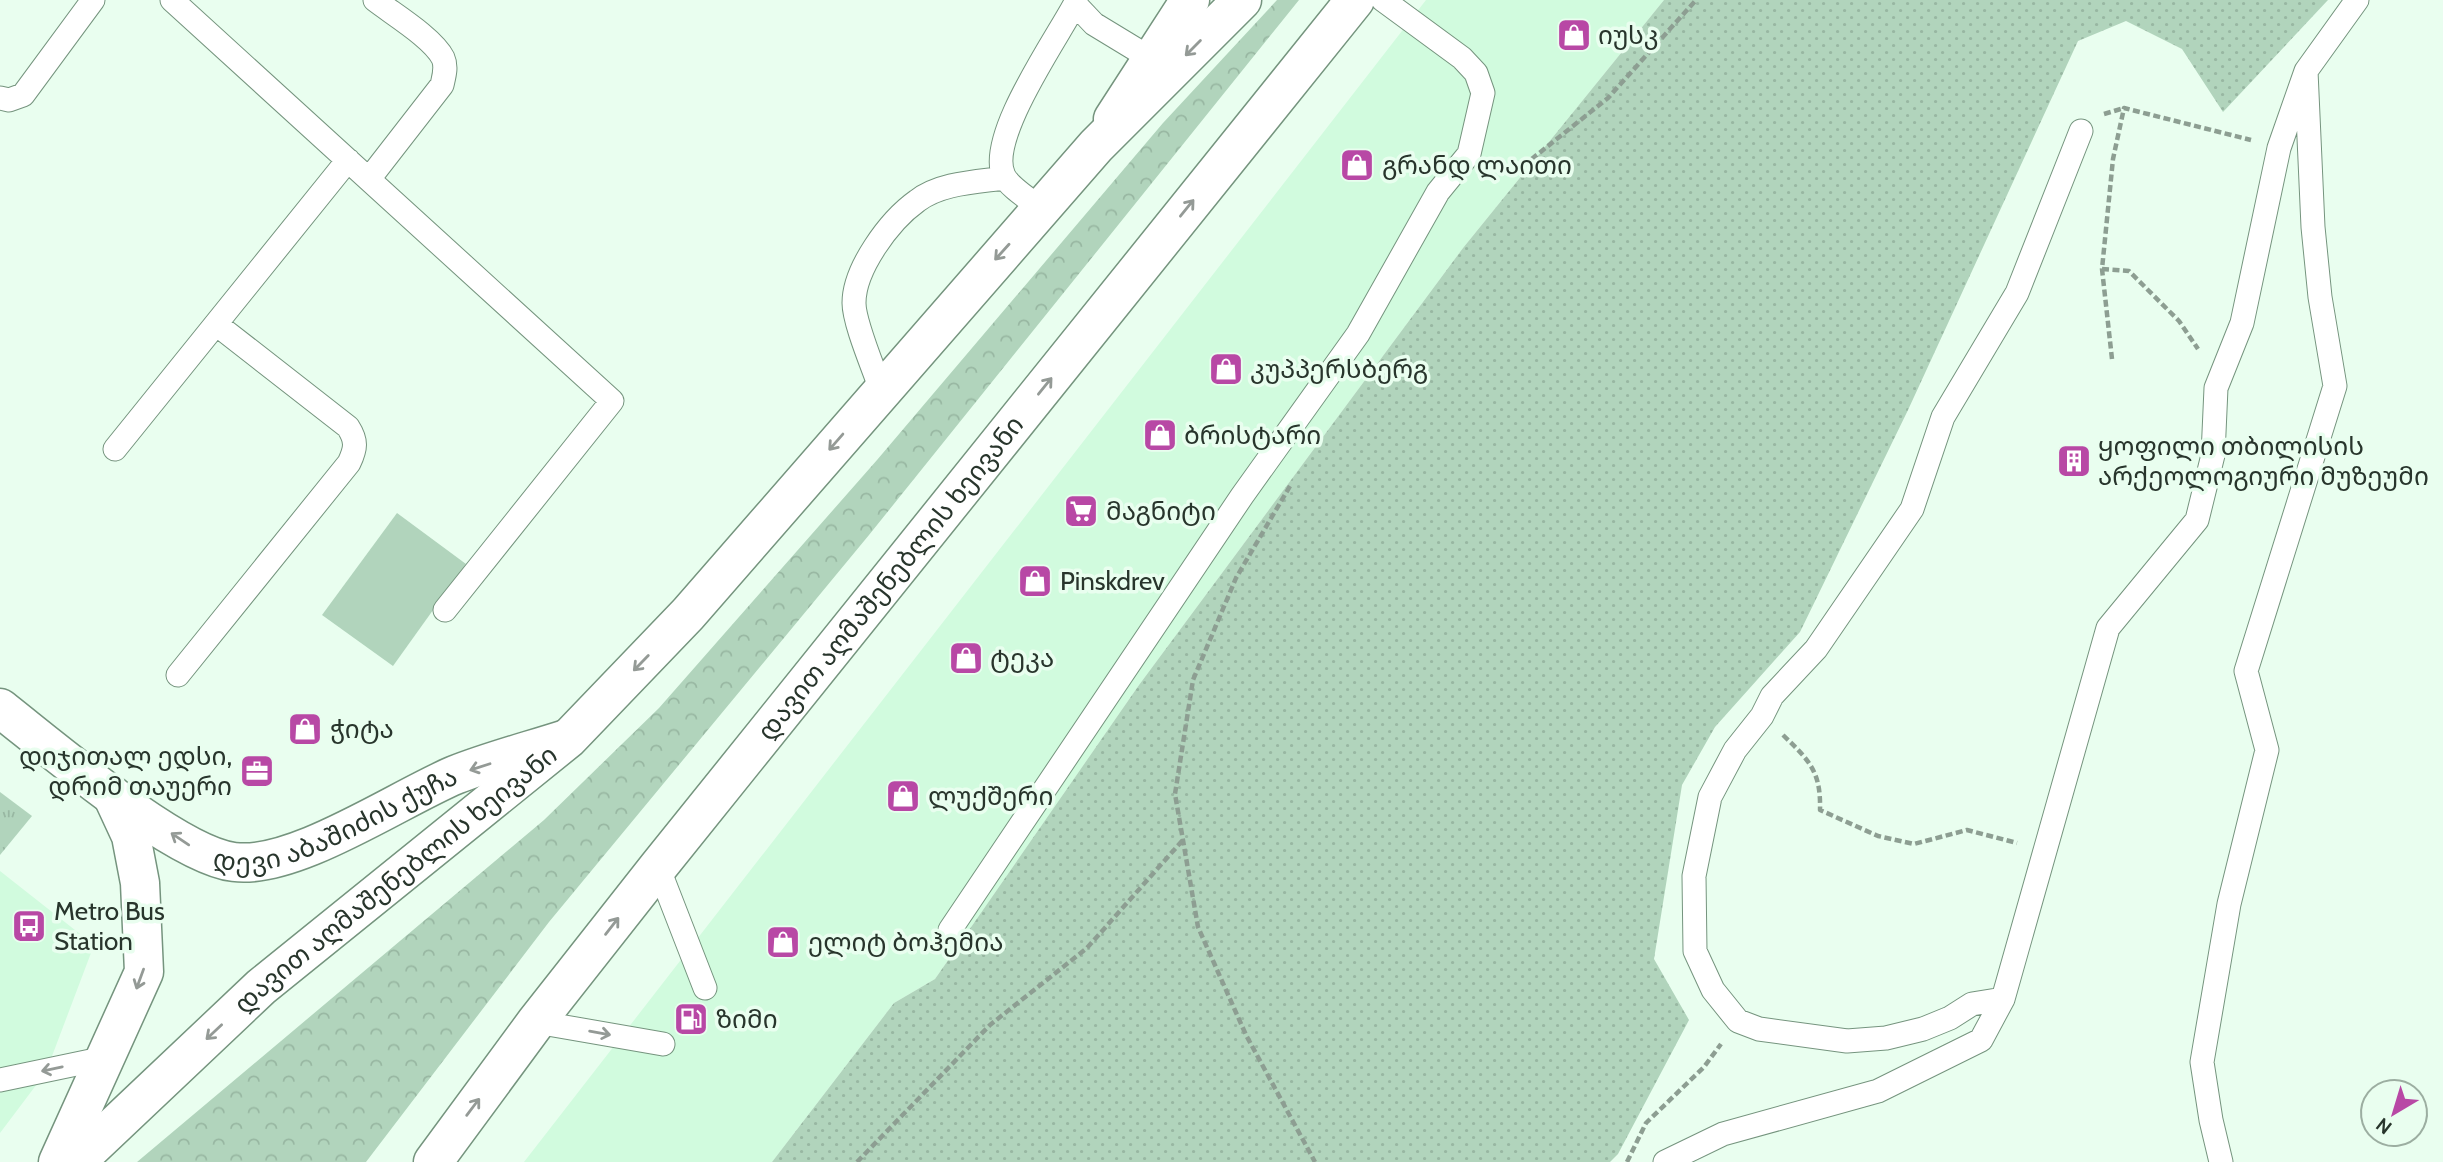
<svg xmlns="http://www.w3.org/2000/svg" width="2443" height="1162" viewBox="0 0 2443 1162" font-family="Cabin,'Noto Sans Georgian',sans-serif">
<defs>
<pattern id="grass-dots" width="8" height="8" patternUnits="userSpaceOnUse" patternTransform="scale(1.75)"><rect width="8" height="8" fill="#b1d4bc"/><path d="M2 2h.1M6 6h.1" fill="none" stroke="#98b7a2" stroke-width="1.8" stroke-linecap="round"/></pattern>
<pattern id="forest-crowns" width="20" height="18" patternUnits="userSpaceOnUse" patternTransform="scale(1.75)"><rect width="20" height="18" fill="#b1d4bc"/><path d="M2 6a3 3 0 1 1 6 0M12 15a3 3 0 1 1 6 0" fill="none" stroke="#98b7a2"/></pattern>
<pattern id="park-tufts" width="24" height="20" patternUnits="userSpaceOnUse" patternTransform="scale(1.75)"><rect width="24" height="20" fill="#b1d4bc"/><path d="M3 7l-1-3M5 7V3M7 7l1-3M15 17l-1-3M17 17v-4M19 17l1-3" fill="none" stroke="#98b7a2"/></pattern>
</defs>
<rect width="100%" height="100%" fill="#e9feef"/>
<path fill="#d1fbde" d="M 1426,0 L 1664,0 L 1463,248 L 1139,685 L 935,979 L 894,1003 L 772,1162 L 524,1162 Z
M 0,871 L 94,945 L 46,1072 L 0,1133 Z"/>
<path fill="url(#grass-dots)" d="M 1664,0 L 2328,0 L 2223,112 L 2182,49 L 2126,21 L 2078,41 L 1908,410 L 1800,632 L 1715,727 L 1682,785 L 1654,959 L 1689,1020 L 1618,1154 L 1610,1162 L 772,1162 L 894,1003 L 935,979 L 1139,685 L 1463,248 Z"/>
<path fill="url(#forest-crowns)" d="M 1277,0 L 1299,0 L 869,535 L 549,922 L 366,1162 L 137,1162 L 544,820 L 659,708 L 877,460 L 1163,123 Z"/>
<path fill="url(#park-tufts)" d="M 0,792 L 32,816 L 0,855 Z"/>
<path fill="#b1d4bc" d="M 397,513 L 466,564 L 393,666 L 322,615 Z"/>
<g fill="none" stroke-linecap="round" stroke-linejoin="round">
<g stroke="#75947e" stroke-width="25">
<path id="lane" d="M 172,0 L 612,401 L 445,610
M 1076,0 L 1075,4 L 1094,24 L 1150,58
M 0,98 L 9,100 L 23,95 L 93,0
M 369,179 L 442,85 C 444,76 447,67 443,58 C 433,38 393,14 375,0
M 1041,209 C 1031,200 1010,188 1004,176 C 986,139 1056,40 1075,4
M 881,390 C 874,369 854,323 854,303 C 854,269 889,221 917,201 C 940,183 976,182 1005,178
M 115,449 L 348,160
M 178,675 L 349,463 C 356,448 357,441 348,427 L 216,324
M 658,867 L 705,988
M 950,930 L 1242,496 L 1358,334 L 1438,192 L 1469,154 L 1483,93 L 1476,73 L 1462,58 L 1383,0
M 2003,999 L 1972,1004 L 1950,1018 L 1923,1029 L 1886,1038 L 1847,1041 L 1759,1029 L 1738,1021 L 1713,990 L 1695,951 L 1694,876 L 1710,797 L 1735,750 L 1762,716 L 1772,696 L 1816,649 L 1912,509 L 1943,417 L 2017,293 L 2081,131
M 536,1022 L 663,1044
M 0,1080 L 105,1058
M 1665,1162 L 1723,1134 L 1878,1091 L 1981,1040 L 2003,999 L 2108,628 L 2197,520 L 2213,455 L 2216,388 L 2242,323 L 2279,148 L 2306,71
M 2221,1162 L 2211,1120 L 2202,1062 L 2229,904 L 2267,750 L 2246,671 L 2335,386 L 2320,297 L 2313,227 L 2306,71 L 2357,0"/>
</g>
<g stroke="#75947e" stroke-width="41">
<g id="secondary">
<path id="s1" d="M 0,708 C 50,747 176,855 234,862 C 294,870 398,799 455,775 C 490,761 529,751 566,739"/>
<path d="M 58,1162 L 144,972 L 140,883 L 131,836 L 112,795"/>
</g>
</g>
<g stroke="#75947e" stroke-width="41">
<path id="primary" d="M 1113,119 L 1190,0"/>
</g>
<g stroke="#75947e" stroke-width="41">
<g id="highway">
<path id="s2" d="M 76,1162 L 261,987 L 568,739 L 688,614 L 1096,146 L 1242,0"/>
<path id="s3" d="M 433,1162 L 536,1022 L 658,867 L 1355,0"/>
</g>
</g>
<path stroke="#8d9e92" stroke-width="4.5" stroke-dasharray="7 3.5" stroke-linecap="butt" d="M 2104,114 L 2124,108
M 1496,167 L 1513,174 L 1608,98 L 1696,0
M 2102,269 L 2129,271 L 2179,321 L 2198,349
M 2112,359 L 2102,269 L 2113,159 L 2124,108 L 2251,140
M 1290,486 L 1236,578 L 1193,680 L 1175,794 L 1198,927 L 1246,1035 L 1315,1162
M 1783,735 C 1810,761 1821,772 1820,810 L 1878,836 L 1914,844 L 1967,830 L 2017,843
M 857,1162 L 990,1025 L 1087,948 L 1182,841
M 1627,1162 L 1646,1123 L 1704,1067 L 1721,1044"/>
<use href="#lane" stroke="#fff" stroke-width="23"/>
<use href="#secondary" stroke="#fff" stroke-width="38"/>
<use href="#primary" stroke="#fff" stroke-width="38"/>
<use href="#highway" stroke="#fff" stroke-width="38"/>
</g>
<defs><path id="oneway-shaft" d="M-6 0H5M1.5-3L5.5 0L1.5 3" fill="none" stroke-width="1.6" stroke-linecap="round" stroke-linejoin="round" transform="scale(1.75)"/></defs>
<g stroke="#949a96">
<use href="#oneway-shaft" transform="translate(1193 48) rotate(135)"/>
<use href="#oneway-shaft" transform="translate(1187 208) rotate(-51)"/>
<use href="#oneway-shaft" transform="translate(1002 252) rotate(132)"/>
<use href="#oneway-shaft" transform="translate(1045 386) rotate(-51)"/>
<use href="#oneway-shaft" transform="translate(836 442) rotate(131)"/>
<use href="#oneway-shaft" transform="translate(641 663) rotate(134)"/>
<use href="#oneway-shaft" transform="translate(480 767) rotate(162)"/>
<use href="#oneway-shaft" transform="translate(180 839) rotate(-146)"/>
<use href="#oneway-shaft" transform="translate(612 926) rotate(-52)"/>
<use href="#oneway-shaft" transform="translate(140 979) rotate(110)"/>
<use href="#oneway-shaft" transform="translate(214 1032) rotate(137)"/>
<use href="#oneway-shaft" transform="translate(600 1033) rotate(10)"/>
<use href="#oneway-shaft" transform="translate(52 1069) rotate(168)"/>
<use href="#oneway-shaft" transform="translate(473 1107) rotate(-53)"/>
</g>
<defs>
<g id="shop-square" transform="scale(1.75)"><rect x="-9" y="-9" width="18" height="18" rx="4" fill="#b848a5" stroke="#e9feef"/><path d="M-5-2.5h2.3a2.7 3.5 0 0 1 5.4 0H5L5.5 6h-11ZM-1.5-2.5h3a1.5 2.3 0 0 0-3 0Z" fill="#fff"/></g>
<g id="building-square" transform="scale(1.75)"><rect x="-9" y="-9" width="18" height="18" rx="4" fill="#b848a5" stroke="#e9feef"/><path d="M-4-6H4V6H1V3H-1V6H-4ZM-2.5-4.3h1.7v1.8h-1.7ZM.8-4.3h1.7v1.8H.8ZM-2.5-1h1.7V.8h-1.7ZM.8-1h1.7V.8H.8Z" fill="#fff"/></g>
<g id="supermarket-square" transform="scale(1.75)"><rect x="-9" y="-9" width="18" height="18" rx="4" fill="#b848a5" stroke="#e9feef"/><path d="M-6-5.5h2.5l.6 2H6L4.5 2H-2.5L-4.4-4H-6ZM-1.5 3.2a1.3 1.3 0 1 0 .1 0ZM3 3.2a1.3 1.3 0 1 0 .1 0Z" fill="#fff"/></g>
<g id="office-square" transform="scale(1.75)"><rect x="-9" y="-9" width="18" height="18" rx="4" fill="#b848a5" stroke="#e9feef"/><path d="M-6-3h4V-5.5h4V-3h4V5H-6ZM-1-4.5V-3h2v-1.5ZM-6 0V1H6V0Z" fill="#fff"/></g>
<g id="bus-square" transform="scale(1.75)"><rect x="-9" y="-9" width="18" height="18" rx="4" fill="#b848a5" stroke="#e9feef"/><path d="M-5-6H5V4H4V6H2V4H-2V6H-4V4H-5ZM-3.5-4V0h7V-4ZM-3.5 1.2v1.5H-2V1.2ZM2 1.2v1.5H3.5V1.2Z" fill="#fff"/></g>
<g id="fuel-square" transform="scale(1.75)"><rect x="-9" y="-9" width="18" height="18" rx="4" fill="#b848a5" stroke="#e9feef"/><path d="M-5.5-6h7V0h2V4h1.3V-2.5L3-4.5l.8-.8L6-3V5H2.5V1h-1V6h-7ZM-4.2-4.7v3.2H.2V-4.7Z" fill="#fff"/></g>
</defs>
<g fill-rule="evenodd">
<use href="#shop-square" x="1574" y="35"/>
<use href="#shop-square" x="1357" y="165"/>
<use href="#shop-square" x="1226" y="369"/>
<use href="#shop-square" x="1160" y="435"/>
<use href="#building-square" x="2074" y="461"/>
<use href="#supermarket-square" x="1081" y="511"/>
<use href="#shop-square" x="1035" y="581"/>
<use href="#shop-square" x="966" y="658"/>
<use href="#shop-square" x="305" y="729"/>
<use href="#office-square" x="257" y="771"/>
<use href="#shop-square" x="903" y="796"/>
<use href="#bus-square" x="29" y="926"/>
<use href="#shop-square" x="783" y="942"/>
<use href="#fuel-square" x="691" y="1019"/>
</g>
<g text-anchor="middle" stroke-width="7" stroke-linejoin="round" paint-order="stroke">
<g font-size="26" fill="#28352c" stroke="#e9feef" text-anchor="start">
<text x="1598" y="44">იუსკ</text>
<text x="1382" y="174">გრანდ ლაითი</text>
<text x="1250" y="378">კუპპერსბერგ</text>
<text x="1184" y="444">ბრისტარი</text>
<text x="2098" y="455">ყოფილი თბილისის<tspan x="2098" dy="30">არქეოლოგიური მუზეუმი</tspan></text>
<text x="1106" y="520">მაგნიტი</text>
<text x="1060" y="590">Pinskdrev</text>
<text x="990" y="667">ტეკა</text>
<text x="330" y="738">ჭიტა</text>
<text x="232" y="765" text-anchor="end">დიჯითალ ედსი,<tspan x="232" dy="30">დრიმ თაუერი</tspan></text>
<text x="928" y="805">ლუქშერი</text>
<text x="54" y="920">Metro Bus<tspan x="54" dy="30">Station</tspan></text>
<text x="808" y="951">ელიტ ბოჰემია</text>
<text x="716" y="1028">ზიმი</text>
</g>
<g font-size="26" fill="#28352c" stroke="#e9feef">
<text dy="9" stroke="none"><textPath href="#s3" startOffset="742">დავით აღმაშენებლის ხეივანი</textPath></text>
<text dy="9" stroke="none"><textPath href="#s1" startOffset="392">დევი აბაშიძის ქუჩა</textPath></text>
<text dy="9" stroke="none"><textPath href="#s2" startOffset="427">დავით აღმაშენებლის ხეივანი</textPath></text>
</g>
</g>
<g transform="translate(2394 1113) rotate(218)"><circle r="33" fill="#e9feef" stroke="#9caea1" stroke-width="2"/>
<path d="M0-5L12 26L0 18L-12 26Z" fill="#b848a5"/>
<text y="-10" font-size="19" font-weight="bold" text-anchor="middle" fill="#28352c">N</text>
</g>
</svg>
